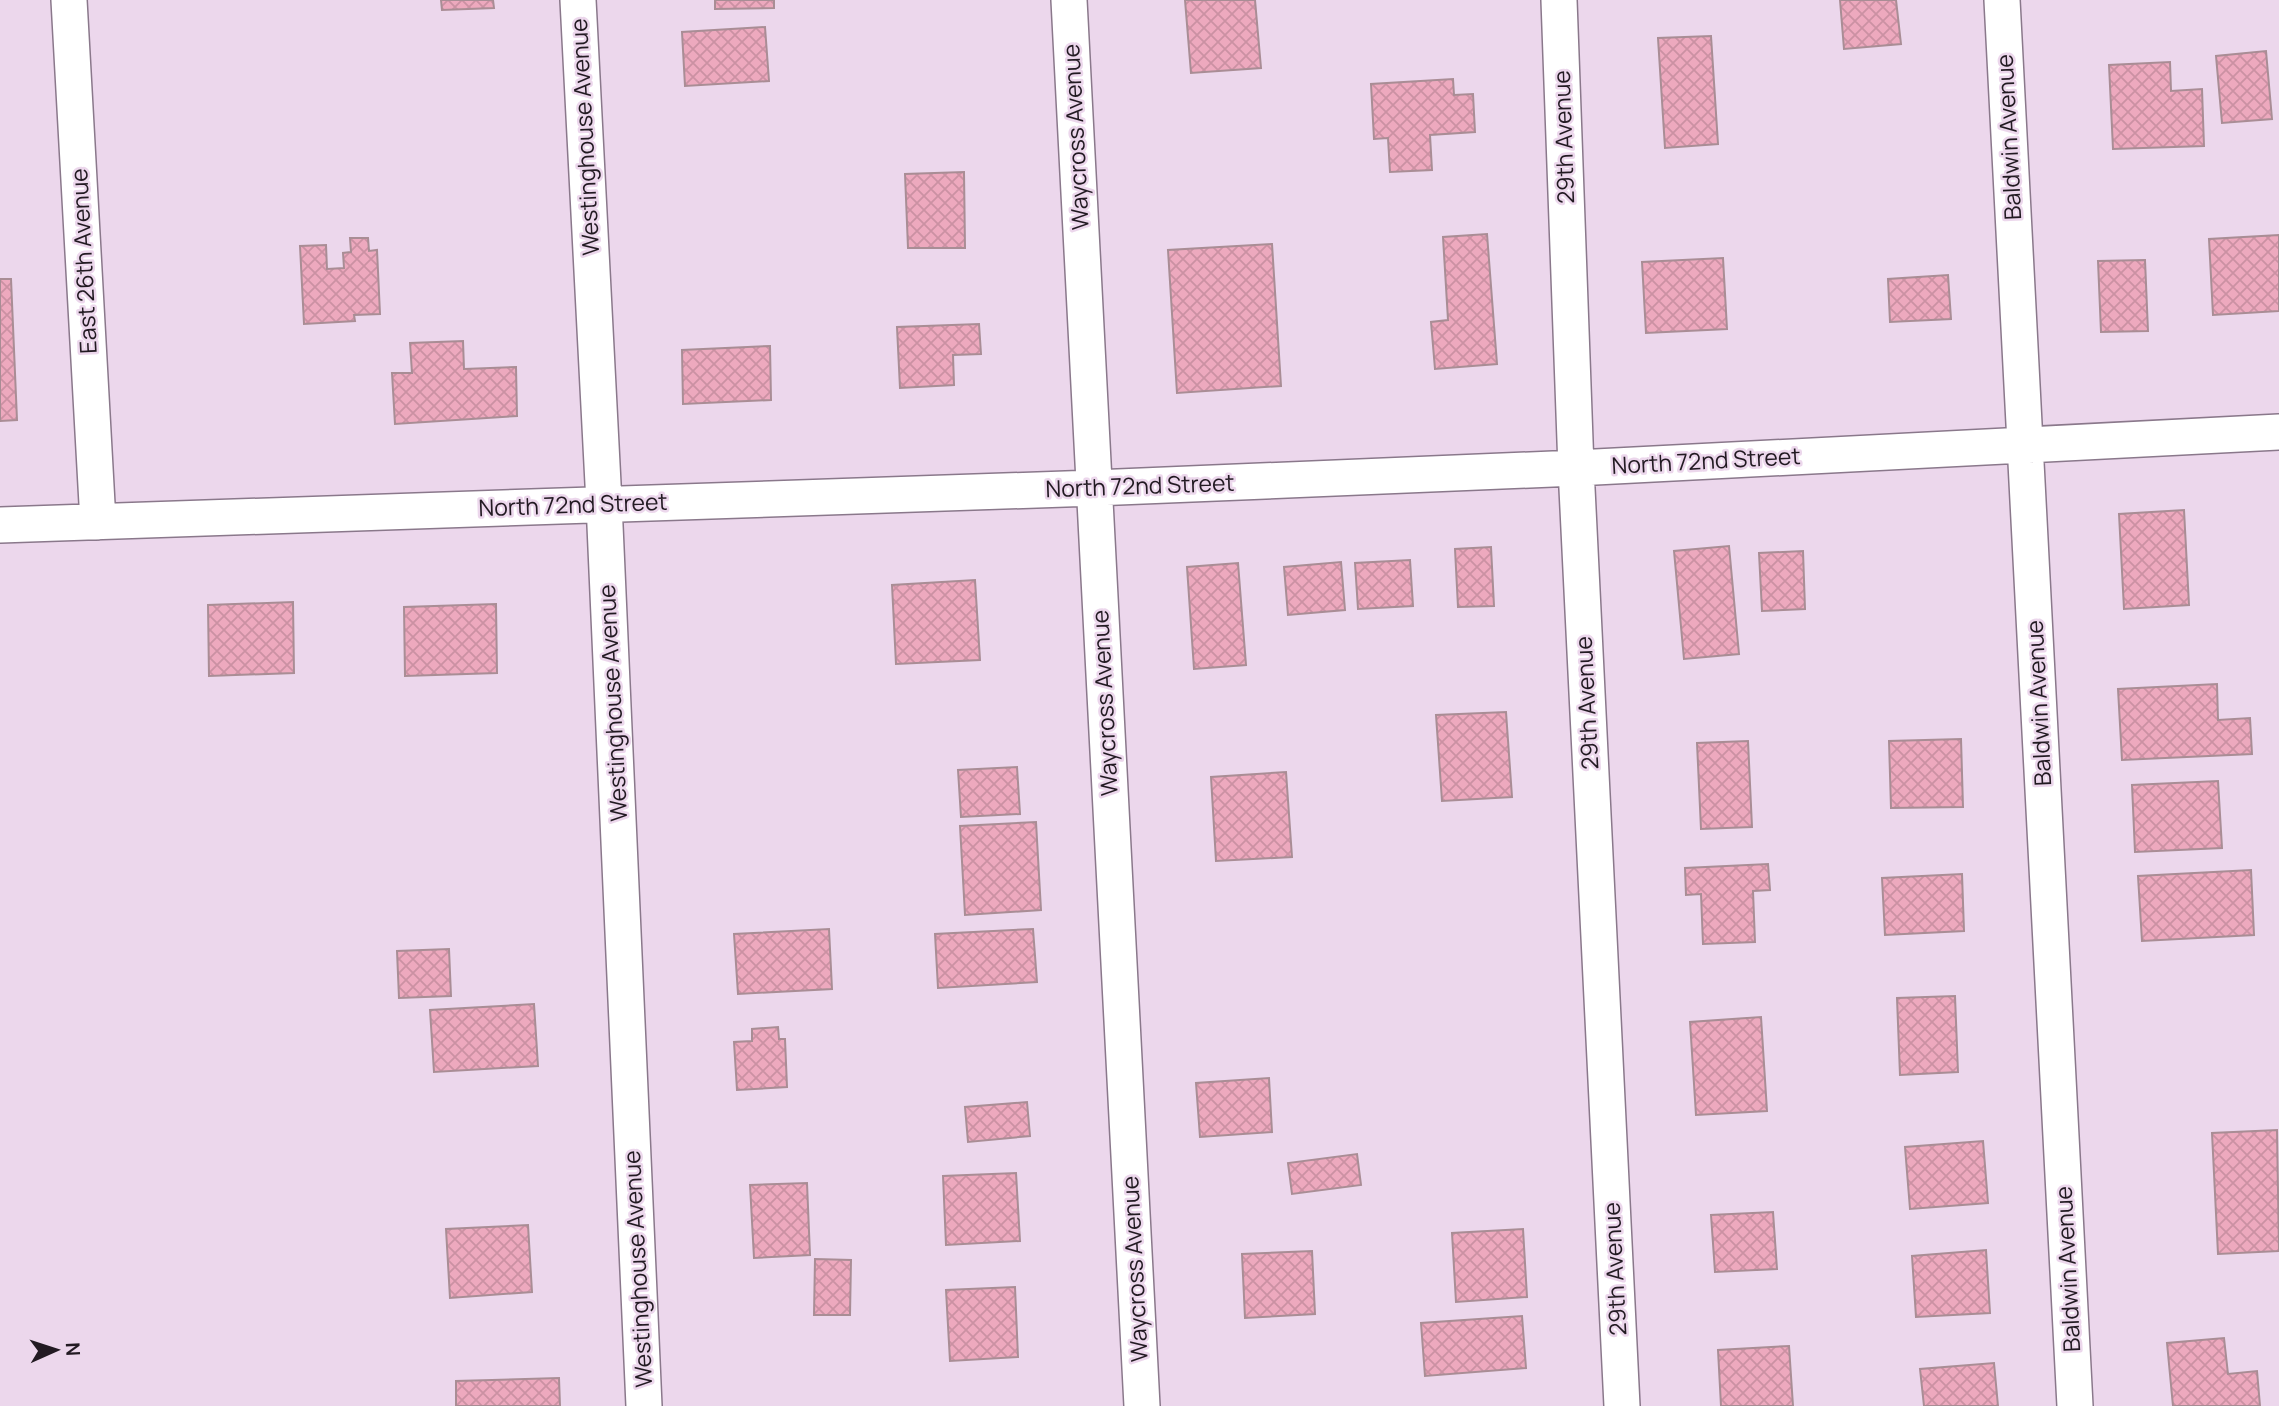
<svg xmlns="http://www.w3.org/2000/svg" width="2279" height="1406" viewBox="0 0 2279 1406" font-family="Manrope,sans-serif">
<defs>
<pattern id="building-cross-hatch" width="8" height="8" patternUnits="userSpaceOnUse" patternTransform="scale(1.75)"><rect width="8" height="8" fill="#eda9be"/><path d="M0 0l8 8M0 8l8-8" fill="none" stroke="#cb91a3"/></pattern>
</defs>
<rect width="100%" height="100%" fill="#ecd7ec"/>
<path fill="url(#building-cross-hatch)" stroke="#a98d95" stroke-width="2" d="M 441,0 L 493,0 L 494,8 L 442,10 Z
M 715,0 L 774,0 L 774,8 L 715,9 Z
M 1185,0 L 1255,0 L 1261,68 L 1191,73 Z
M 1840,0 L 1896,0 L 1901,44 L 1844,49 Z
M 765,27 L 769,81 L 685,86 L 682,32 Z
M 1711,36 L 1718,144 L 1665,148 L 1658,38 Z
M 2266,51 L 2272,119 L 2222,123 L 2216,56 Z
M 2170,62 L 2171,91 L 2202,89 L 2204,146 L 2113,149 L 2109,65 Z
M 1453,79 L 1454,95 L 1473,94 L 1475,132 L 1430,135 L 1432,170 L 1390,172 L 1388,138 L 1374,139 L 1371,84 Z
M 964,172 L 965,248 L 908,248 L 905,174 Z
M 1487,234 L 1497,364 L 1435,369 L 1431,322 L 1448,320 L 1443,237 Z
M 2279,235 L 2279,311 L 2213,315 L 2209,239 Z
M 350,238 L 368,238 L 369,251 L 377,250 L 380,314 L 354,315 L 355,321 L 304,324 L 300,246 L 326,245 L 327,269 L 344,268 L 343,253 L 351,252 Z
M 1272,244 L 1281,386 L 1177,393 L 1168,250 Z
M 1723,258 L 1727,329 L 1646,333 L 1642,262 Z
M 2145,260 L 2148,331 L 2101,332 L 2098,261 Z
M 1948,275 L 1951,319 L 1890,322 L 1888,279 Z
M 0,279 L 11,279 L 17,420 L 0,421 Z
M 979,324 L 981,354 L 953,355 L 954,385 L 900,388 L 897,327 Z
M 463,341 L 464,369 L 516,367 L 517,416 L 395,424 L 392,373 L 412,373 L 410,343 Z
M 770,346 L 771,400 L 683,404 L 682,350 Z
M 2184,510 L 2189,605 L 2124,609 L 2119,514 Z
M 1729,546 L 1739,654 L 1684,659 L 1674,551 Z
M 1491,547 L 1494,606 L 1458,607 L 1455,549 Z
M 1803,551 L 1805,609 L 1762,611 L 1759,553 Z
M 1410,560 L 1413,606 L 1358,609 L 1355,563 Z
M 1341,562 L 1345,610 L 1288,615 L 1284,567 Z
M 1238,563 L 1246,665 L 1194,669 L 1187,567 Z
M 975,580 L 980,660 L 896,664 L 892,585 Z
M 293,602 L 294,673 L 209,676 L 208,605 Z
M 496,604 L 497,673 L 405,676 L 404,607 Z
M 2217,684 L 2218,720 L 2250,718 L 2252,754 L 2122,760 L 2118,689 Z
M 1506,712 L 1512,797 L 1442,801 L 1436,715 Z
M 1961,739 L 1963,807 L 1891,808 L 1889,741 Z
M 1748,741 L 1752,827 L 1701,829 L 1697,743 Z
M 1017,767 L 1020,814 L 961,817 L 958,770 Z
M 1286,772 L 1292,857 L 1216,861 L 1211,777 Z
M 2218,781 L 2222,848 L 2135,852 L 2132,785 Z
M 1036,822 L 1041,910 L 965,915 L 960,826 Z
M 1768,864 L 1770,890 L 1753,891 L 1755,942 L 1703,944 L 1701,894 L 1686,895 L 1685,868 Z
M 2251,870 L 2254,935 L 2142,941 L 2138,876 Z
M 1962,874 L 1964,931 L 1885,935 L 1882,878 Z
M 829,929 L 832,989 L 738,994 L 734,934 Z
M 1033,929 L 1037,982 L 938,988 L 935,934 Z
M 449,949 L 451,996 L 399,998 L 397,951 Z
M 1955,996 L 1958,1072 L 1900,1075 L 1897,998 Z
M 534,1004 L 538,1066 L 434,1072 L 430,1010 Z
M 1761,1017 L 1767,1111 L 1696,1115 L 1690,1022 Z
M 778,1027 L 779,1039 L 785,1039 L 787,1087 L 737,1090 L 734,1042 L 752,1041 L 752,1029 Z
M 1269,1078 L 1272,1132 L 1200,1137 L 1196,1083 Z
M 1027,1102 L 1030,1136 L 968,1142 L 965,1107 Z
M 2277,1130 L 2279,1251 L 2218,1254 L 2212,1133 Z
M 1983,1141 L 1988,1203 L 1910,1209 L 1905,1147 Z
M 1357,1154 L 1361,1185 L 1292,1194 L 1288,1163 Z
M 1016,1173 L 1020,1241 L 946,1245 L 943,1176 Z
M 807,1183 L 810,1255 L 754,1258 L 750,1185 Z
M 1773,1212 L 1777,1269 L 1715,1272 L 1711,1215 Z
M 528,1225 L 532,1292 L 450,1298 L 446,1229 Z
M 1523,1229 L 1527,1297 L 1456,1302 L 1452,1233 Z
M 1986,1250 L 1990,1313 L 1916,1317 L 1912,1256 Z
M 1312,1251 L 1315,1314 L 1245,1318 L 1242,1254 Z
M 815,1259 L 851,1260 L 850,1315 L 814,1315 Z
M 1015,1287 L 1018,1357 L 950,1361 L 946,1290 Z
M 1522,1316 L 1526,1368 L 1425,1376 L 1421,1323 Z
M 2224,1338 L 2228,1374 L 2257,1371 L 2260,1406 L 2173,1406 L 2167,1343 Z
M 1789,1346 L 1793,1406 L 1721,1406 L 1718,1350 Z
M 1994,1363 L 1998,1406 L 1924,1406 L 1920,1369 Z
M 559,1378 L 560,1406 L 456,1406 L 456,1381 Z"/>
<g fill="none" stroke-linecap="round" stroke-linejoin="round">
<g stroke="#8a788b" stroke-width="38">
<path id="street" d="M 69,0 L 98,522
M 578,0 L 604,503 L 644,1406
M 1069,0 L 1142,1406
M 1559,0 L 1576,468 L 1622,1406
M 2002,0 L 2075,1406
M 0,525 L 1094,488 L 1576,468 L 2279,432"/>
</g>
<use href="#street" stroke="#fff" stroke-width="35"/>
</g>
<g text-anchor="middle" stroke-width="5" stroke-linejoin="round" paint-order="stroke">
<g font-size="23" fill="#221a22" stroke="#ecd7ec">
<text transform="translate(585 137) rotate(-93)" y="8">Westinghouse Avenue</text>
<text transform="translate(1076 137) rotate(-93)" y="8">Waycross Avenue</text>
<text transform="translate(1564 137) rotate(-92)" y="8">29th Avenue</text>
<text transform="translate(2009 137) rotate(-93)" y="8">Baldwin Avenue</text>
<text transform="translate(84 261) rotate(-93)" y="8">East 26th Avenue</text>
<text transform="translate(1706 461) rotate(-3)" y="8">North 72nd Street</text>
<text transform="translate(1140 486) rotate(-2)" y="8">North 72nd Street</text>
<text transform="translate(573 505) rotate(-2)" y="8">North 72nd Street</text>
<text transform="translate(613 703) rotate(-93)" y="8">Westinghouse Avenue</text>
<text transform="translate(1105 703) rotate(-93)" y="8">Waycross Avenue</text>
<text transform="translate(1587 703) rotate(-93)" y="8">29th Avenue</text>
<text transform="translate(2039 703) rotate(-93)" y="8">Baldwin Avenue</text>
<text transform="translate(638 1269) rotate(-93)" y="8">Westinghouse Avenue</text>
<text transform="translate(1135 1269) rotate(-93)" y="8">Waycross Avenue</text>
<text transform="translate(1615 1269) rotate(-93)" y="8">29th Avenue</text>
<text transform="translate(2068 1269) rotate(-93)" y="8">Baldwin Avenue</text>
</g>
</g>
<g transform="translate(56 1350) rotate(87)" stroke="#ecd7ec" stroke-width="5" paint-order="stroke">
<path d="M0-5L12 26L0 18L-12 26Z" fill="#221a22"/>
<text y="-10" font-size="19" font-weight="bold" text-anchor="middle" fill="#221a22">N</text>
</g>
</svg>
